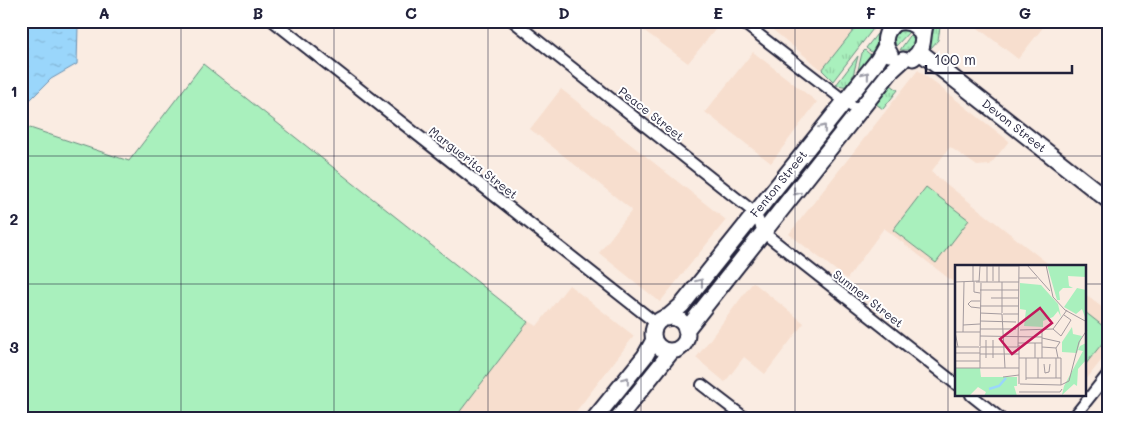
<svg xmlns="http://www.w3.org/2000/svg" width="1129" height="439" viewBox="0 0 1129 439" font-family="Mali,sans-serif">
<defs>
<pattern id="grass-tufts" width="24" height="20" patternUnits="userSpaceOnUse" patternTransform="scale(1.25)"><rect width="24" height="20" fill="#a9f0bd"/><path d="M3 7l-1-3M5 7V3M7 7l1-3M15 17l-1-3M17 17v-4M19 17l1-3" fill="none" stroke="#91cea3"/></pattern>
<pattern id="garden-dots" width="8" height="8" patternUnits="userSpaceOnUse" patternTransform="scale(1.25)"><rect width="8" height="8" fill="#a9f0bd"/><path d="M2 2h.1M6 6h.1" fill="none" stroke="#91cea3" stroke-width="1.8" stroke-linecap="round"/></pattern>
<pattern id="water-ripples" width="26" height="14" patternUnits="userSpaceOnUse" patternTransform="scale(1.25)"><rect width="26" height="14" fill="#9ad6fb"/><path d="M2 4q2-2 4 0t4 0M15 11q2-2 4 0t4 0" fill="none" stroke="#84b7d8"/></pattern>
</defs>
<rect width="100%" height="100%" fill="#faece2"/>
<filter id="ink" filterUnits="userSpaceOnUse"><feTurbulence type="fractalNoise" baseFrequency=".02" numOctaves="2"/><feDisplacementMap in="SourceGraphic" scale="10" xChannelSelector="R" yChannelSelector="G"/><feConvolveMatrix kernelMatrix="1 2 1 2 8 2 1 2 1" color-interpolation-filters="sRGB"/></filter>
<g filter="url(#ink)">
<path fill="#f7dece" d="M 631,21 L 713,21 L 719,25 L 688,63 Z
M 762,21 L 861,21 L 822,70 Z
M 969,21 L 1048,21 L 1018,59 Z
M 753,52 L 817,102 L 771,163 L 705,112 Z
M 918,70 L 1009,141 L 990,165 L 977,166 L 950,147 L 931,172 L 1051,266 L 956,266 L 956,284 L 884,228 L 847,279 L 789,234 Z
M 561,89 L 726,220 L 660,302 L 599,253 L 632,210 L 530,129 Z
M 753,282 L 804,323 L 765,374 L 744,357 L 725,382 L 696,358 Z
M 569,285 L 634,336 L 571,418 L 455,418 L 528,322 L 529,321 L 537,326 Z
M 1085,294 L 1108,312 L 1108,352 L 1085,381 Z"/>
<path fill="url(#grass-tufts)" stroke="#66897c" d="M 861,21 L 879,21 L 833,81 L 822,70 Z
M 933,21 L 941,21 L 938,40 L 931,48 L 928,41 Z
M 880,30 L 882,31 L 877,56 L 866,48 Z
M 865,50 L 875,59 L 855,83 L 862,53 Z
M 858,56 L 850,87 L 836,85 Z
M 891,85 L 898,90 L 883,109 L 876,104 Z"/>
<path fill="url(#garden-dots)" stroke="#66897c" d="M 905,30 L 910,31 L 896,46 L 894,37 L 899,31 Z
M 912,33 C 916,40 915,46 908,50 L 900,50 Z"/>
<path fill="#a9f0bd" stroke="#66897c" d="M 203,64 L 528,322 L 455,418 L 21,418 L 21,125 L 129,161 Z
M 926,187 L 969,220 L 936,263 L 893,230 Z
M 1085,312 L 1108,330 L 1108,336 L 1085,365 Z"/>
<path fill="url(#water-ripples)" stroke="#6a8eae" d="M 29,21 L 71,21 L 78,26 L 77,64 L 51,79 L 26,104 L 21,101 L 21,26 Z"/>
<g fill="none" stroke-linecap="round" stroke-linejoin="round">
<g stroke="#22223b" stroke-width="14">
<path id="street" d="M 273,21 L 657,324
M 513,21 L 755,213 L 764,233 L 956,384
M 741,21 L 859,112
M 702,385 L 745,418
M 971,395 L 1000,418
M 1073,418 L 1108,374"/>
</g>
<g stroke="#22223b" stroke-width="19">
<path id="secondary" d="M 920,52 L 1108,200
M 890,54 C 882,43 885,31 895,23 C 908,19 918,24 923,37
M 913,58 C 927,48 920,34 927,21
M653 334a17 17 0 1 1 34 0a17 17 0 1 1-34 0Z
M 667,318 L 682,305 L 878,60 L 886,46
M 686,330 L 891,71 L 903,60
M 595,418 L 645,356 L 654,340
M 618,418 L 671,352"/>
</g>
<use href="#street" stroke="#fff" stroke-width="10"/>
<use href="#secondary" stroke="#fff" stroke-width="15"/>
</g>
<defs><path id="oneway-chevron" d="M-2-3.5L2.5 0L-2 3.5" fill="none" stroke-width="1.6" stroke-linecap="round" stroke-linejoin="round" transform="scale(1.25)"/></defs>
<g stroke="#9c9ca7">
<use href="#oneway-chevron" transform="translate(866 75) rotate(-51)"/>
<use href="#oneway-chevron" transform="translate(823 128) rotate(-51)"/>
<use href="#oneway-chevron" transform="translate(796 192) rotate(128)"/>
<use href="#oneway-chevron" transform="translate(700 282) rotate(-52)"/>
<use href="#oneway-chevron" transform="translate(626 380) rotate(-51)"/>
</g>
</g>
<path fill="none" stroke="#22223b" stroke-width="1" stroke-opacity="0.55" d="M 181,21 L 181,418M 334,21 L 334,418M 488,21 L 488,418M 641,21 L 641,418M 795,21 L 795,418M 948,21 L 948,418M 21,156 L 1108,156M 21,284 L 956,284M 1085,284 L 1108,284"/>
<g text-anchor="middle" stroke-width="4" stroke-linejoin="round" paint-order="stroke">
<g font-size="12" fill="#22223b" stroke="#fff">
<text transform="translate(651 114) rotate(38)" y="4">Peace Street</text>
<text transform="translate(1014 126) rotate(38)" y="4">Devon Street</text>
<text transform="translate(473 163) rotate(38)" y="4">Marguerita Street</text>
<text transform="translate(779 184) rotate(-51)" y="4">Fenton Street</text>
<text transform="translate(868 299) rotate(38)" y="4">Sumner Street</text>
</g>
</g>
<g transform="translate(955 265)">
<rect width="131" height="131" fill="#faece2"/>
<path d="M 0,103 L 25,103 L 26,112 L 62,112 L 62,121 L 59,121 L 62,131 L 29,131 L 31,127 L 23,122 L 14,131 L 0,131 Z" fill="#a9f0bd"/>
<path d="M 131,78 L 131,95 L 123,104 L 122,121 L 119,119 L 107,130 L 109,121 L 128,86 L 123,85 L 125,81 Z" fill="#a9f0bd"/>
<path d="M 117,62 L 118,69 L 127,71 L 122,88 L 107,87 L 107,77 Z" fill="#a9f0bd"/>
<path d="M 92,0 L 131,0 L 131,12 L 113,11 L 114,21 L 118,23 L 108,23 L 104,27 L 105,35 L 102,35 ZM 122,23 L 131,25 L 131,55 L 127,44 L 121,49 L 109,42 Z" fill="#a9f0bd"/>
<path d="M 65,18 L 86,20 L 103,39 L 106,52 L 103,46 L 98,52 L 88,56 L 88,62 L 69,61 L 71,45 L 65,44 Z" fill="#a9f0bd"/>
<path fill="none" stroke="#9ad6fb" stroke-width="2.5" d="M 34,124 L 44,121 L 51,113"/>
<path fill="none" stroke="#a49b9f" stroke-width="1" d="M 72,0 L 95,26M 91,0 L 98,32 L 110,45 L 132,57M 25,1 L 64,1M 64,13 L 82,13M 38,16 L 38,0M 0,17 L 24,16M 18,17 L 18,0M 19,17 L 19,27 L 25,28M 21,17 L 64,17M 24,17 L 25,1M 32,17 L 32,1M 44,17 L 44,1M 25,25 L 64,25M 36,33 L 63,33M 25,36 L 16,36 L 13,39 L 16,42 L 25,43M 25,41 L 64,41M 25,48 L 47,49M 47,48 L 47,17M 47,49 L 50,103M 48,49 L 64,49M 25,56 L 61,57M 8,60 L 25,59M 25,64 L 61,64M 98,64 L 106,71 L 116,55 L 109,50M 65,65 L 98,64 L 112,45M 8,67 L 9,17M 25,71 L 87,72M 87,73 L 105,77 L 101,83M 31,75 L 31,93M 38,75 L 38,93M 63,78 L 87,78M 64,80 L 64,119M 25,81 L 26,18M 0,82 L 24,82M 3,82 L 0,67 L 25,67M 25,82 L 25,103M 25,82 L 63,82M 63,82 L 64,0M 87,82 L 101,83 L 103,93M 0,88 L 25,88M 25,89 L 64,89M 64,93 L 106,93 L 106,120M 80,93 L 80,78M 87,93 L 87,65M 0,96 L 25,96M 89,99 L 90,108 L 94,107 L 95,99M 0,103 L 64,103M 48,112 L 64,110M 71,113 L 106,113M 83,113 L 83,93M 101,113 L 101,93M 71,115 L 71,93M 65,119 L 106,120 L 114,116 L 124,77 L 132,65M 64,127 L 105,127 L 107,124"/>
<path fill="#c2185b" fill-opacity="0.15" stroke="#c2185b" stroke-width="2.5" d="M 85,43 L 97,58 L 57,89 L 45,74 Z"/>
<rect width="131" height="131" fill="none" stroke="#22223b" stroke-width="2.5"/>
</g>
<rect width="1129" height="439" fill="none" stroke="#fff" stroke-width="55"/>
<path d="M926 65v8h146v-8" fill="none" stroke="#22223b" stroke-width="2.5"/>
<text x="934" y="65" font-size="15" fill="#22223b" stroke="#ffffff" stroke-width="4" paint-order="stroke">100 m</text>
<rect x="28" y="28" width="1074" height="384" fill="none" stroke="#22223b" stroke-width="2"/>
<g font-size="16" text-anchor="middle" font-weight="bold" fill="#22223b">
<text x="104" y="19">A</text>
<text x="258" y="19">B</text>
<text x="411" y="19">C</text>
<text x="564" y="19">D</text>
<text x="718" y="19">E</text>
<text x="871" y="19">F</text>
<text x="1025" y="19">G</text>
<text x="14" y="97">1</text>
<text x="14" y="225">2</text>
<text x="14" y="353">3</text>
</g>
</svg>
